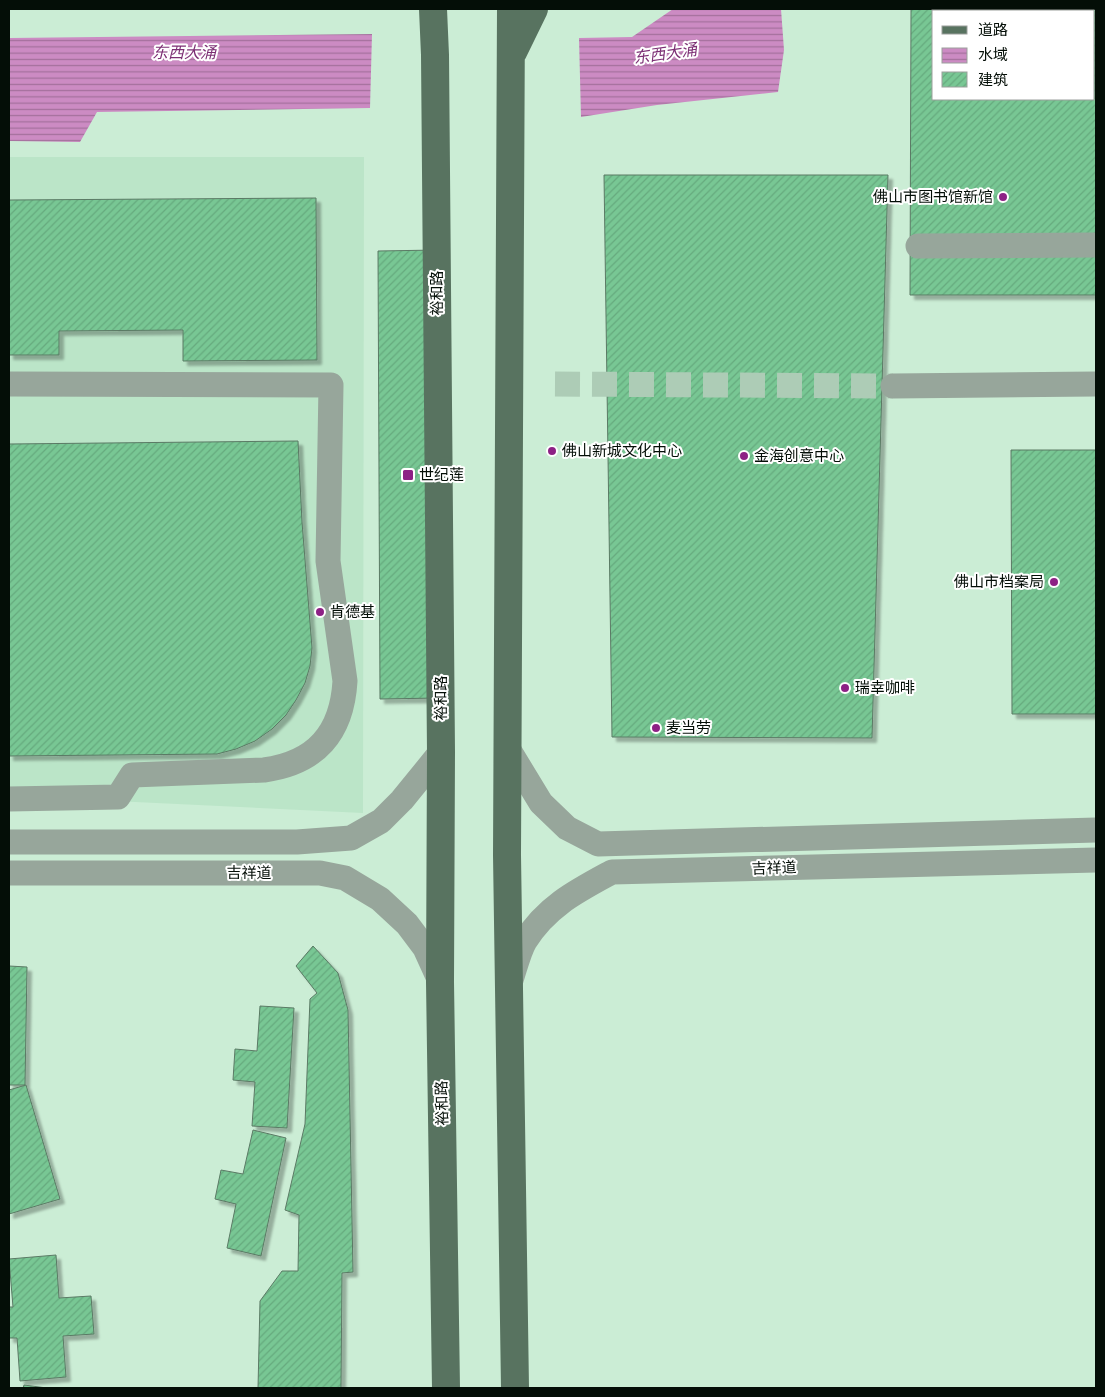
<svg xmlns="http://www.w3.org/2000/svg" width="1105" height="1397" viewBox="0 0 1105 1397" font-family="Manrope,'Noto Sans SC',sans-serif">
<defs>
<pattern id="water-rules" width="6" height="5" patternUnits="userSpaceOnUse" patternTransform="scale(1.25)"><rect width="6" height="5" fill="#cc8bc3"/><path d="M0 2.5h6" fill="none" stroke="#a3709c"/></pattern>
<pattern id="building-hatch" width="6" height="6" patternUnits="userSpaceOnUse" patternTransform="scale(1.25)"><rect width="6" height="6" fill="#78c794"/><path d="M-1 1l2-2M0 6l6-6M5 7l2-2" fill="none" stroke="#66aa7e"/></pattern>
<filter id="shadow"><feDropShadow dx="4.5" dy="4.5" stdDeviation="1" flood-color="#0004"/></filter>
</defs>
<rect width="100%" height="100%" fill="#cbedd5"/>
<path fill="#bbe5c8" d="M 9,157 L 364,157 L 363,813 L 9,796 Z"/>
<path fill="url(#water-rules)" d="M 673,9 L 781,9 L 784,50 L 778,92 L 657,105 L 581,117 L 579,38 L 632,37 Z
M 372,34 L 370,108 L 97,112 L 80,142 L 9,141 L 9,38 Z"/>
<path fill="url(#building-hatch)" stroke="#5b7a65" fill-rule="evenodd" filter="url(#shadow)" d="M 911,9 L 1096,9 L 1096,295 L 910,295 ZM 934,11 L 1094,11 L 1094,99 L 934,99 Z
M 604,175 L 888,175 L 872,738 L 612,737 Z
M 316,198 L 317,360 L 183,361 L 183,330 L 59,331 L 59,355 L 9,355 L 9,200 Z
M 437,250 L 439,698 L 380,699 L 378,251 Z
M 298,441 L 302,522 L 312,648 L 310,666 L 305,683 L 296,700 L 286,715 L 272,729 L 255,741 L 236,749 L 217,754 L 9,756 L 9,444 Z
M 1011,450 L 1096,450 L 1096,714 L 1012,714 Z
M 313,946 L 338,973 L 348,1010 L 353,1272 L 342,1273 L 341,1388 L 258,1388 L 260,1301 L 282,1271 L 298,1271 L 299,1215 L 285,1210 L 305,1124 L 310,999 L 317,993 L 296,966 Z
M 9,966 L 27,967 L 25,1085 L 9,1085 Z
M 260,1006 L 294,1008 L 287,1128 L 252,1126 L 255,1082 L 233,1080 L 235,1049 L 257,1051 Z
M 26,1085 L 60,1199 L 9,1214 L 9,1090 Z
M 253,1130 L 286,1138 L 261,1256 L 227,1248 L 236,1204 L 215,1199 L 221,1170 L 243,1174 Z
M 56,1255 L 59,1298 L 91,1296 L 94,1334 L 63,1336 L 66,1377 L 20,1381 L 17,1338 L 9,1338 L 9,1307 L 13,1307 L 9,1259 Z
M 24,1385 L 47,1388 L 23,1388 Z"/>
<g fill="none" stroke-linecap="round" stroke-linejoin="round">
<path stroke="#adccb6" stroke-width="25" stroke-dasharray="25 12" stroke-linecap="butt" d="M 555,384 L 893,386"/>
<path stroke="#97a69b" stroke-width="25" d="M 918,246 L 1096,245
M 9,384 L 331,385 L 328,561 L 345,681 C 342,733 316,763 264,770 L 132,775 L 118,797 L 9,799
M 893,386 L 1096,384
M 507,747 L 541,803 L 567,828 L 598,844 L 1096,830
M 9,842 L 297,842 L 351,838 L 381,821 L 402,800 L 441,752
M 9,873 L 320,873 L 345,878 L 380,899 L 407,924 L 425,948 L 440,981
M 511,980 C 515,968 519,951 525,941 C 547,906 577,891 612,872 L 1096,860"/>
<path stroke="#587360" stroke-width="28" d="M 433,9 L 435,55 L 441,752 L 440,982 L 446,1388
M 511,9 L 507,855 L 515,1388
M 513,52 L 534,9"/>
</g>
<g fill="#8d2185" stroke="#fff" stroke-width="2">
<circle cx="1003" cy="197" r="5"/>
<circle cx="552" cy="451" r="5"/>
<circle cx="744" cy="456" r="5"/>
<rect x="402" y="469" width="12" height="12" rx="2.5"/>
<circle cx="1054" cy="582" r="5"/>
<circle cx="320" cy="612" r="5"/>
<circle cx="845" cy="688" r="5"/>
<circle cx="656" cy="728" r="5"/>
</g>
<g text-anchor="middle" stroke-width="4" stroke-linejoin="round" paint-order="stroke">
<g font-size="15" fill="#040e07" stroke="#fff" text-anchor="start">
<text x="993" y="202" text-anchor="end">佛山市图书馆新馆</text>
<text x="562" y="456">佛山新城文化中心</text>
<text x="754" y="461">金海创意中心</text>
<text x="419" y="480">世纪莲</text>
<text x="1044" y="587" text-anchor="end">佛山市档案局</text>
<text x="330" y="617">肯德基</text>
<text x="855" y="693">瑞幸咖啡</text>
<text x="666" y="733">麦当劳</text>
</g>
<g font-size="15" fill="#040e07" stroke="#fff">
<text transform="translate(437 293) rotate(-90)" y="5">裕和路</text>
<text transform="translate(441 698) rotate(-90)" y="5">裕和路</text>
<text transform="translate(774 868) rotate(-2)" y="5">吉祥道</text>
<text x="249" y="878">吉祥道</text>
<text transform="translate(442 1103) rotate(-91)" y="5">裕和路</text>
</g>
<g font-size="16" font-style="italic" fill="#7c2f74" stroke="#fff">
<text x="184" y="58">东西大涌</text>
<text transform="translate(665 53) rotate(-8)" y="6">东西大涌</text>
</g>
</g>
<rect width="1105" height="1397" fill="none" stroke="#040e07" stroke-width="20"/>
<rect x="932" y="10" width="162" height="90" fill="#ffffff" stroke="#9b9f9c"/>
<rect x="942" y="26" width="25" height="8" fill="#587360" stroke="#9b9f9c"/>
<text x="978" y="35" font-size="15" fill="#040e07">道路</text>
<rect x="942" y="48" width="25" height="15" fill="url(#water-rules)" stroke="#9b9f9c"/>
<text x="978" y="60" font-size="15" fill="#040e07">水域</text>
<rect x="942" y="72" width="25" height="15" fill="url(#building-hatch)" stroke="#9b9f9c"/>
<text x="978" y="85" font-size="15" fill="#040e07">建筑</text>
</svg>
